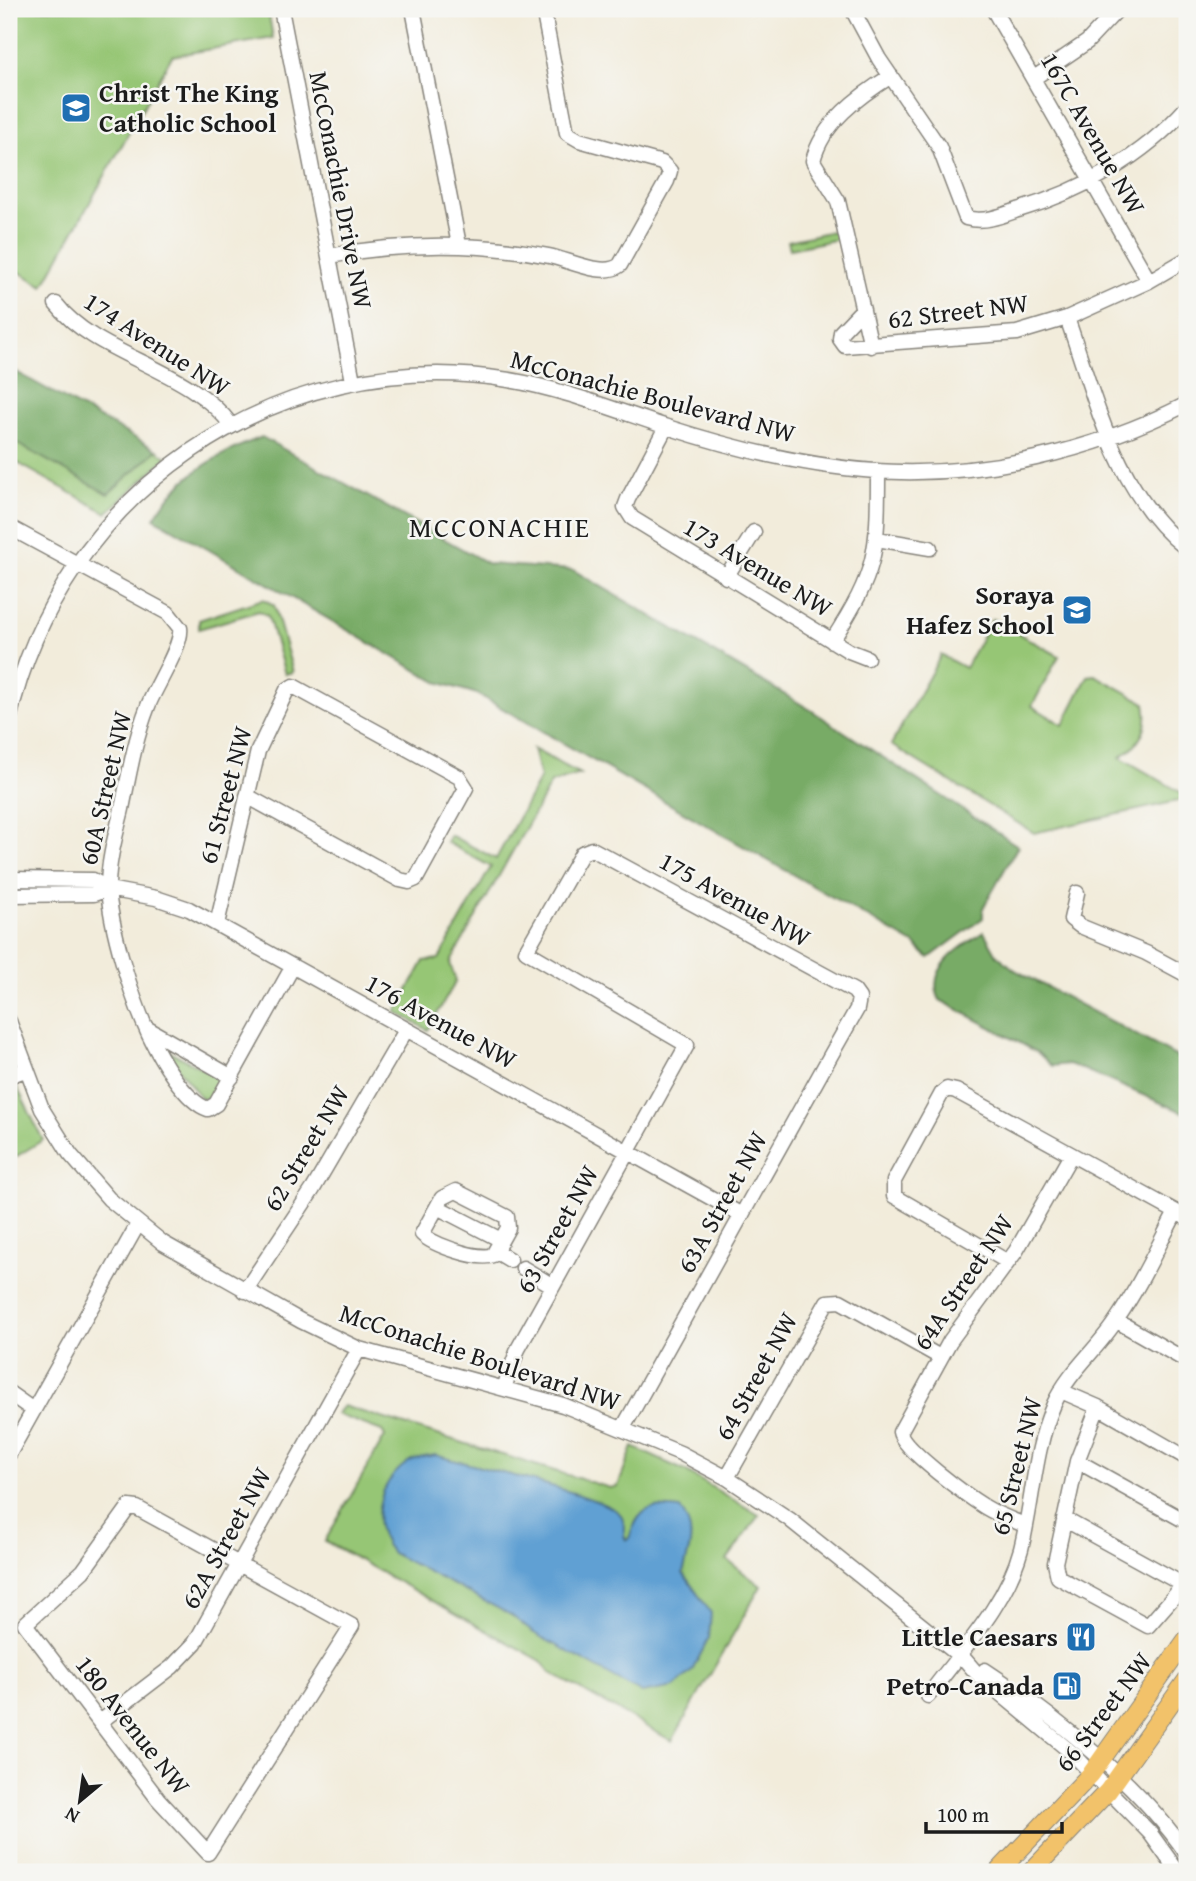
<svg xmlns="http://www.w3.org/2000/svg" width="1196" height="1881" viewBox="0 0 1196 1881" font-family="'Gentium Book Plus',serif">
<rect width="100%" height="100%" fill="#f6f6f2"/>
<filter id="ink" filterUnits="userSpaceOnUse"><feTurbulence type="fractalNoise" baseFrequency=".0143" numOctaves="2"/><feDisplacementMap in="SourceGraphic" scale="14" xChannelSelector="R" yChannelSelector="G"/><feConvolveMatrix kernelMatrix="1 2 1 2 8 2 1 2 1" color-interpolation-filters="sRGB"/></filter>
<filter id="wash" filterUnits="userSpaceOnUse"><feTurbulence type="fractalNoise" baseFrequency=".00686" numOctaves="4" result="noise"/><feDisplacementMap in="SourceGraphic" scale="28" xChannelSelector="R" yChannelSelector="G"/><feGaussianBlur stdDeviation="1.57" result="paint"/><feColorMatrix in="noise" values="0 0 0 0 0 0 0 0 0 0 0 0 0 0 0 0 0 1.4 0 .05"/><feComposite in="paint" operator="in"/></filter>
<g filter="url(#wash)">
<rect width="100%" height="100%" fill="#f2ecdb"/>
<path fill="#96c675" stroke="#597148" stroke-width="2" d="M 9,9 L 268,9 L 273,38 L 172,56 L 43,286 L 9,266 Z
M 837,230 L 839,239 L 790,249 L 788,241 Z
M 9,439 L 107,493 L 157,450 L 167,457 L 107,513 L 9,458 Z
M 263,599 L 274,605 L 293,672 L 285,674 L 268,616 L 259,611 L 199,629 L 199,620 Z
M 992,619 L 1059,656 L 1032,706 L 1063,725 L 1088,676 L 1095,675 L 1145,703 C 1150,727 1140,745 1120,757 L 1187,796 L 1187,799 L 1034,833 L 891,745 L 941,655 L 965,668 Z
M 533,749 L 580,774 L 551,783 L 450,963 L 456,981 L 428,1030 L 396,1012 L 424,961 L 439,959 L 491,867 L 446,842 L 450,835 L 496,859 L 540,778 Z
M 169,1051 L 221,1078 L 212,1098 L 202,1099 L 169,1057 Z
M 9,1085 L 17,1087 L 43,1140 L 9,1161 Z
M 343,1406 L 610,1488 L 618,1486 L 633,1447 L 683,1470 L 759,1515 L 727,1560 L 761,1586 L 672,1741 L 551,1673 L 541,1661 L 325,1541 L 385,1436 L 382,1431 L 336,1414 Z"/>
<path fill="#78ab66" stroke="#4a6441" stroke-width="2" d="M 9,368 L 157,450 L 108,494 L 9,439 Z
M 262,437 L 489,564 L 573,570 L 811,710 L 1018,846 L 983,908 L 983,918 L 929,958 L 914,944 L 477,694 L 437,682 L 154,518 C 179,476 217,454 262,437 Z
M 984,932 L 997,955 L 1015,970 L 1187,1062 L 1187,1114 L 1080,1068 L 1069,1064 L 1052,1066 L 1037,1052 L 940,1000 C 924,969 961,946 984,932 Z"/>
<path fill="#60a0d3" stroke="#3e5e78" stroke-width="2" d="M 435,1455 C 465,1464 608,1496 621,1515 C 627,1524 621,1533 626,1540 L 629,1538 C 640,1507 648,1505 680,1509 C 697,1531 690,1547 683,1573 L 711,1613 L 709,1638 L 692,1671 L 674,1687 L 642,1693 L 532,1632 L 511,1615 L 392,1553 C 368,1524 377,1484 408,1462 C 415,1457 427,1457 435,1455 Z"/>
</g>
<g filter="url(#ink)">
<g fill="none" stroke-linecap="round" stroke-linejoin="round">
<g stroke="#87847c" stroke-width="17">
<path id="minor" d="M 281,9 L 353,381
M 413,9 L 459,245
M 852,9 L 879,59 L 939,147 L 966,218 C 984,223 1001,216 1018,210 C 1082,191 1143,157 1187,107
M 993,9 L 1149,281
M 1034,78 L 1087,42 L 1118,9
M 329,256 C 402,243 476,242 549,256 C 569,260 604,278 620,265 L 667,181 L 670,171 L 662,163 L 579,140 L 567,133 L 543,9
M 56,304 C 97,357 189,367 232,426
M 863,309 L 841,332 L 840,339 L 845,346 L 1017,333 L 1067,318 L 1149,281 L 1187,259
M 1067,318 C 1096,399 1115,493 1187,549
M 871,346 L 838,201 L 813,161 C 822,123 859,96 891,76
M 666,427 L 628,499 L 625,507 L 632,518 L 849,651 L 867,658
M 9,527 L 168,613 L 180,628 C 183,645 155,687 148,706 C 135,739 129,774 122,809 C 116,834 108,861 108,887 C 110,927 132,999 149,1035 C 159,1056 185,1102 208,1109 L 216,1104 L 293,966
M 877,539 L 930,548
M 726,577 L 754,532
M 832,641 C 877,571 878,553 878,471
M 9,720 C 60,493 278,342 509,380 C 563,389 615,410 667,427 C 735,449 803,466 875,471 C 982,478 1092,452 1187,404
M 9,879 L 93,880 L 108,889 L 156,898 L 189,909 L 742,1215
M 1077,893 L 1071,919 L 1080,926 L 1146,953 L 1187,975
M 9,895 L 94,894 L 108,889
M 217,924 L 258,751 L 287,690 L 293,686 L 459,777 L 466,788 L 416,879 L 409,882 L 400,880 L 247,796
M 9,1021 L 42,1109 L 70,1154 L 109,1199 L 163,1243 L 301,1321 L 359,1349 L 563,1405 L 680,1453 L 727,1478 L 789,1519 L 966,1661 L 979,1676 L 1072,1753 L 1150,1833 L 1178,1872
M 148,1029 L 232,1077
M 9,1076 L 25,1070
M 456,1191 L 507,1217 L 508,1228 L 493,1255 C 479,1261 433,1245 422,1234 L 442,1198 Z
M 437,1207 L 501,1240
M 495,1251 L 510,1260
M 1008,1262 L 894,1196 L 894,1181 L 942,1093 L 947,1089 L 956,1091 L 1187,1218
M 523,1268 L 553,1286
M 245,1291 L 313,1189 L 406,1030
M 1117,1321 L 1187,1361
M 504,1388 L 518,1349 L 687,1045 L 526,951 L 582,853 L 592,849 L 854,991 L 859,998 L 857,1009 L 832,1053 L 623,1428
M 1061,1391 L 1098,1407 L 1187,1458
M 9,1393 L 33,1410
M 1098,1407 L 1077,1461 L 1055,1563 L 1058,1577 L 1148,1626 L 1176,1594 L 1187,1574
M 9,1454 L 138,1224
M 1077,1461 L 1187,1522
M 727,1478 L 827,1302 L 840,1301 L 940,1357
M 129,1507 L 137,1508 L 352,1626 L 208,1853 L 158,1799 L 25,1624 L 83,1571 Z
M 1064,1519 L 1182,1584
M 1025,1525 C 1012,1520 998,1515 985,1507 C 969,1497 902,1449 900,1432 L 950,1341 L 1016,1251 L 1071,1155
M 985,1670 C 1054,1715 1140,1785 1187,1854
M 928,1696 C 961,1651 1006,1605 1021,1549 C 1033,1502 1034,1449 1054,1404 C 1069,1371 1098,1349 1117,1319 C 1140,1286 1157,1248 1176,1212
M 100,1722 L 172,1667 L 195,1643 L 359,1349"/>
</g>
<g stroke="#87847c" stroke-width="20">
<path id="major" d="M 998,1872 L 1091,1774 L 1187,1639
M 1031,1872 L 1108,1791 L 1187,1680"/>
</g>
<use href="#minor" stroke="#fff" stroke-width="14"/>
<use href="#major" stroke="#f2c26a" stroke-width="18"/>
</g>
</g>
<defs>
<g id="school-square" transform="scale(1.575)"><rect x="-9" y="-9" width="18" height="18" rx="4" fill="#1f6fb2" stroke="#f6f6f2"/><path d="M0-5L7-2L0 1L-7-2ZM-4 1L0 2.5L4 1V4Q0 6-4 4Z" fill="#fff"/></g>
<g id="restaurant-square" transform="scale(1.575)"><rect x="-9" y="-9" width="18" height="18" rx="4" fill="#1f6fb2" stroke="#f6f6f2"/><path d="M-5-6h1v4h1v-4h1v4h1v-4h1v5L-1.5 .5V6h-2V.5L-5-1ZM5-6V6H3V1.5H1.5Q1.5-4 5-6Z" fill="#fff"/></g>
<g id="fuel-square" transform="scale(1.575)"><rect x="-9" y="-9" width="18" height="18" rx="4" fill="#1f6fb2" stroke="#f6f6f2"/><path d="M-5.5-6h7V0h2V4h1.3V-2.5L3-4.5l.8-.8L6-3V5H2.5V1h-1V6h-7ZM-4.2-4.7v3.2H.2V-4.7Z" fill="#fff"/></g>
</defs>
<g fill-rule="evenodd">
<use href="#school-square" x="76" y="108"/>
<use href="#school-square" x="1077" y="610"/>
<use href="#restaurant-square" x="1081" y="1637"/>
<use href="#fuel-square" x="1067" y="1686"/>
</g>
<g text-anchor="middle" stroke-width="5" stroke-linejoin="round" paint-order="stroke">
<g font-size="26" font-weight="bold" fill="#1c1c1c" stroke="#f6f6f2" text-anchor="end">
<text x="99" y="102" text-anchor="start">Christ The King<tspan x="99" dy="30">Catholic School</tspan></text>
<text x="1054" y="604">Soraya<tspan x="1054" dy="30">Hafez School</tspan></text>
<text x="1058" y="1646">Little Caesars</text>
<text x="1044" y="1695">Petro-Canada</text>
</g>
<g font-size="26" fill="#1c1c1c" stroke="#f6f6f2">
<text transform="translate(1093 133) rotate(60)" y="9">167C Avenue NW</text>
<text transform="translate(341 190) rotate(79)" y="9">McConachie Drive NW</text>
<text transform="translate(958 311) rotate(-7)" y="9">62 Street NW</text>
<text transform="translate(157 344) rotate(33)" y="9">174 Avenue NW</text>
<text transform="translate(653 396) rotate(15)" y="9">McConachie Boulevard NW</text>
<text transform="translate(758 567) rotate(31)" y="9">173 Avenue NW</text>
<text transform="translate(105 788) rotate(-77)" y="9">60A Street NW</text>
<text transform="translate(225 795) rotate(-75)" y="9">61 Street NW</text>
<text transform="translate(735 899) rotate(29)" y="9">175 Avenue NW</text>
<text transform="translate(441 1021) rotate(29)" y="9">176 Avenue NW</text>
<text transform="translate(306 1148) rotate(-59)" y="9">62 Street NW</text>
<text transform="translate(722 1202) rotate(-61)" y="9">63A Street NW</text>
<text transform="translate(557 1229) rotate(-61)" y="9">63 Street NW</text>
<text transform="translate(963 1282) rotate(-56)" y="9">64A Street NW</text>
<text transform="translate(480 1357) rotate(18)" y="9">McConachie Boulevard NW</text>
<text transform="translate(756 1376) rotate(-61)" y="9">64 Street NW</text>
<text transform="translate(1016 1466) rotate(-76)" y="9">65 Street NW</text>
<text transform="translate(226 1538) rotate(-61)" y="9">62A Street NW</text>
<text transform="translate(1103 1712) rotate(-53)" y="9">66 Street NW</text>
<text transform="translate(133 1725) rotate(52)" y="9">180 Avenue NW</text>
</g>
<g font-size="28" letter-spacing="2" fill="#1c1c1c" stroke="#f6f6f2">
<text x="500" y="537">MCCONACHIE</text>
</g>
</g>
<rect width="1196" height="1881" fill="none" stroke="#f6f6f2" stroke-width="35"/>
<g transform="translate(80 1801) rotate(209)" stroke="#f6f6f2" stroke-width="5" paint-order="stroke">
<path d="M0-5L12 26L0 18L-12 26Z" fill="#1c1c1c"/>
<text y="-10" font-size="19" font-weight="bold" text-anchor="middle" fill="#1c1c1c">N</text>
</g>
<path d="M926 1822v10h136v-10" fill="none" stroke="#1c1c1c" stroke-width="3.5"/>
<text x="937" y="1822" font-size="21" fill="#1c1c1c" stroke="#f6f6f2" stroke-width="5" paint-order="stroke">100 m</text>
</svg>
